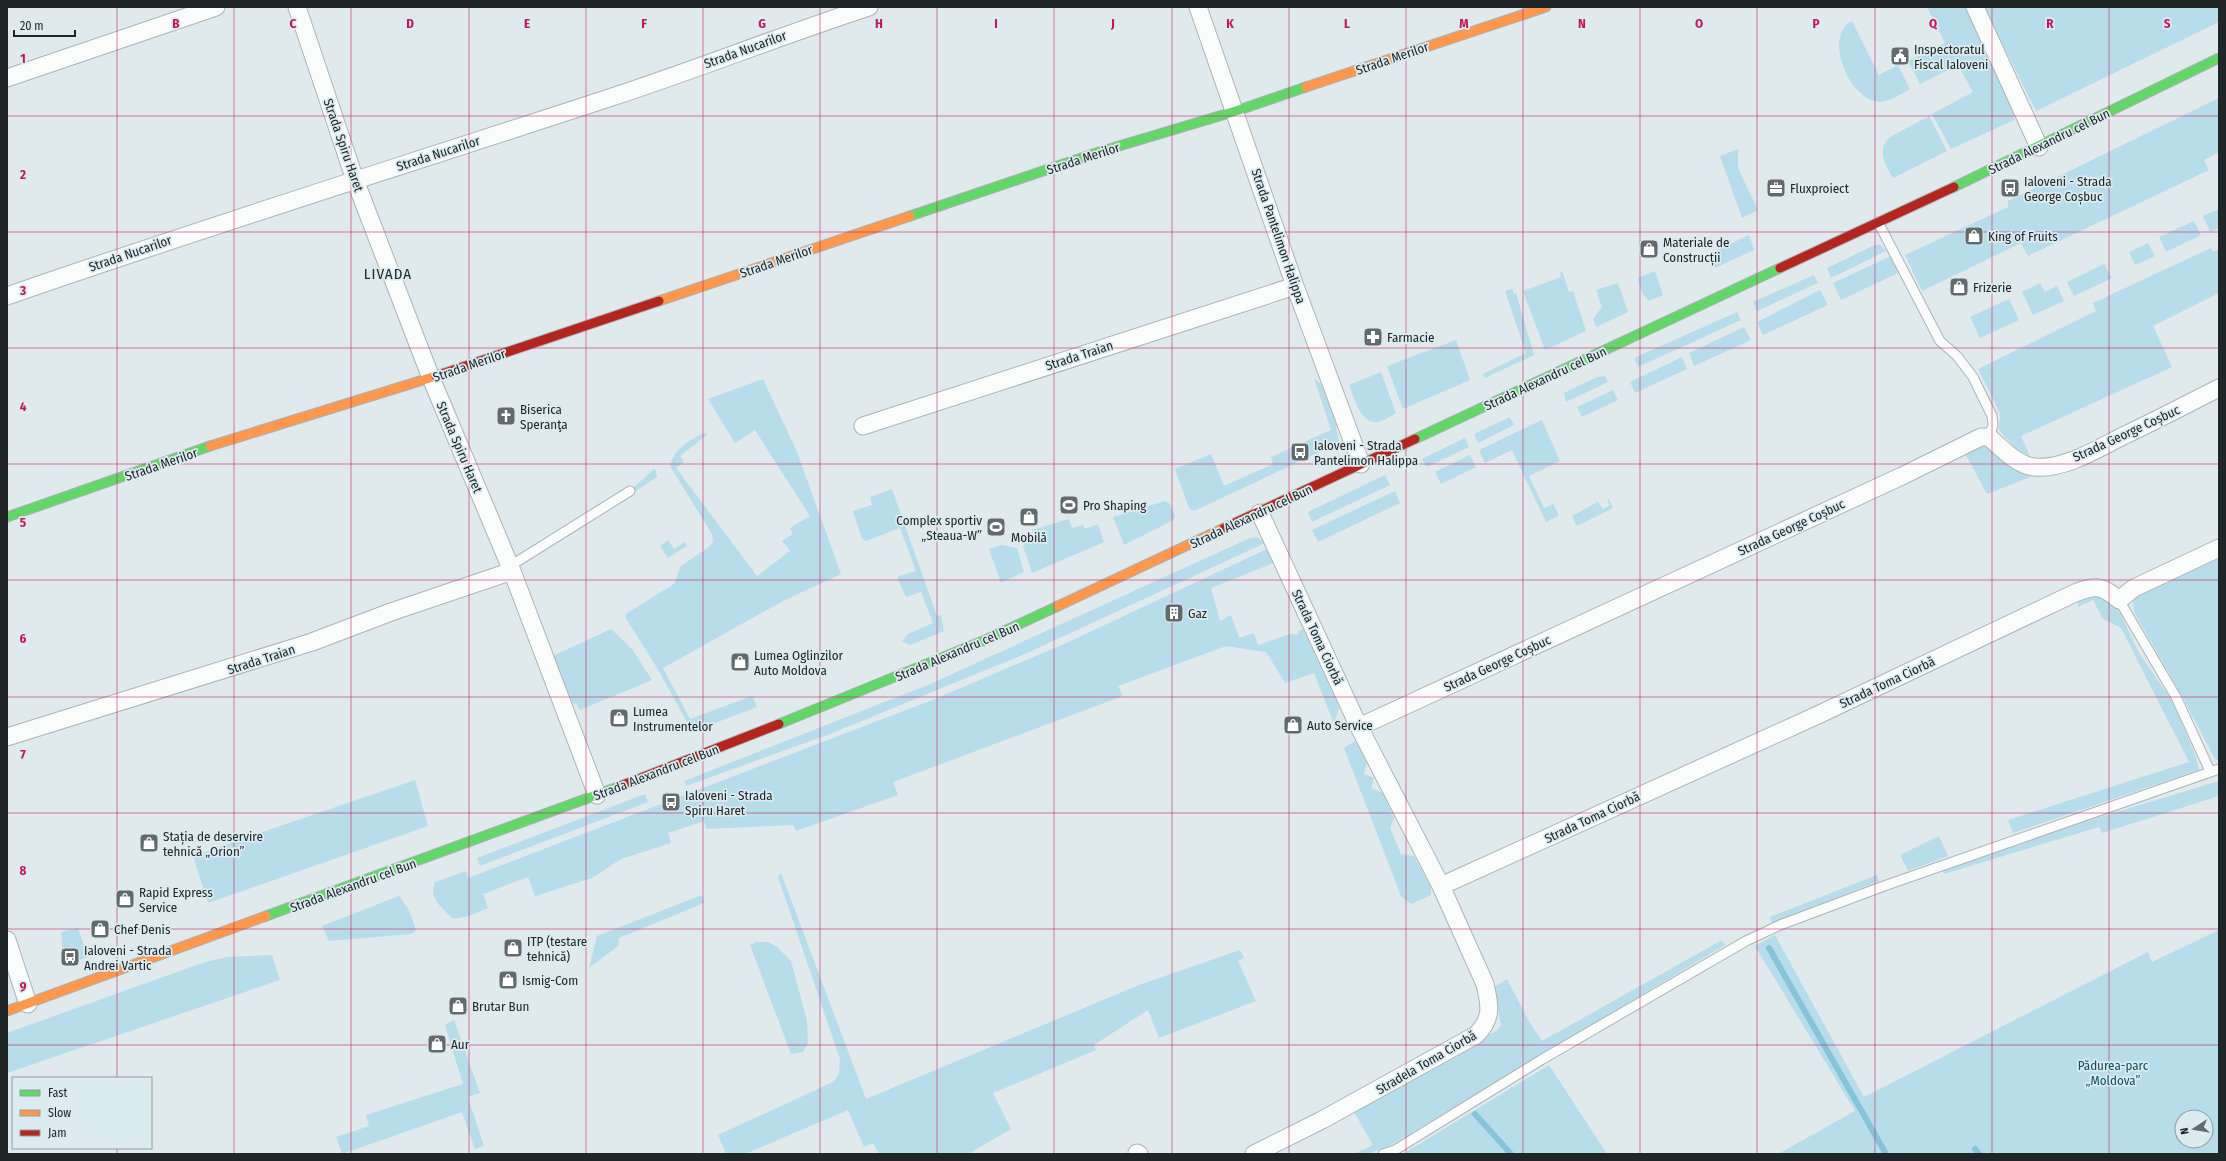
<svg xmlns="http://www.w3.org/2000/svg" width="2226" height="1161" viewBox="0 0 2226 1161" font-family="'Fira Sans Condensed',sans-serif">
<rect width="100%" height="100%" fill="#e0e9ec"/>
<path fill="#b7ddea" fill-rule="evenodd" d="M 1927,7 L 1966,7 L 2012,103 L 2014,120 L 1951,149 L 1932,114 L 1973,92 L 1958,65 L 1920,84 L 1908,61 L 1945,43 Z
M 1984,7 L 2219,7 L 2219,22 L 2036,111 Z
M 1852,21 L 1879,75 L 1898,65 L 1910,89 C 1900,94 1889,102 1879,102 C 1850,101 1822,36 1852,21 Z
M 2219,98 L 2219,152 L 2204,160 L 2209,170 L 2028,256 L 2021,243 L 1922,291 L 1905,255 L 2008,207 L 2008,201 Z
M 1929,116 L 1947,151 L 1893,178 C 1885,164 1876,150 1890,137 Z
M 1738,149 L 1738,168 L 1758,210 L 1742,218 L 1720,156 Z
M 2219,209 L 2219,228 L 2210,232 L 2203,216 Z
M 2194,221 L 2201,235 L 2166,252 L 2159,237 Z
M 1749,235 L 1754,250 L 1715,268 L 1709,254 Z
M 2148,243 L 2155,256 L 2135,265 L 2129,252 Z
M 1875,245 L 1881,245 L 1886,251 L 1831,278 L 1827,268 Z
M 2211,248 L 2213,252 L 2219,249 L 2219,293 L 2153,326 L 2172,367 L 2021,436 L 2030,456 L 2015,448 L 1999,430 L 2000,413 L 1978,369 L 2096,311 L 2093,303 Z
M 1891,256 L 1898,273 L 1841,300 L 1833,283 Z
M 2104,264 L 2112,278 L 2074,296 L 2067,282 Z
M 1562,271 L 1569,292 L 1573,291 L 1586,331 L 1545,350 L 1523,291 L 1561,277 L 1560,272 Z
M 1655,271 L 1663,295 L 1649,301 L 1642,293 L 1638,278 Z
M 1814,275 L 1818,283 L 1757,311 L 1753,302 Z
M 1618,283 L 1628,312 L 1596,327 L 1593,319 L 1602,307 L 1596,290 Z
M 2040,283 L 2045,292 L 2057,286 L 2064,301 L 2033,315 L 2022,292 Z
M 1512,289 L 1514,294 L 1516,293 L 1534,355 L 1485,378 L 1483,374 L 1526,353 L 1505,291 Z
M 1820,290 L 1828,305 L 1763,335 L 1757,322 Z
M 2009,299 L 2019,320 L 1980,338 L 1970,317 Z
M 1737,312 L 1741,320 L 1638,367 L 1634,358 Z
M 1744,327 L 1751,340 L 1694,366 L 1689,353 Z
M 1456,340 L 1470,380 L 1403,409 L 1387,366 Z
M 1682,357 L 1687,369 L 1635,393 L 1630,382 Z
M 1381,372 L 1396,413 C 1391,416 1384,420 1379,422 C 1361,426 1354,397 1349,385 Z
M 1605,376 L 1608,382 L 1566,402 L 1564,393 L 1597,377 Z
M 1314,378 C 1332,391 1336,421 1339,443 L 1194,511 L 1189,508 L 1175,469 L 1211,454 L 1224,486 L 1273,464 L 1271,457 L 1331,430 Z
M 763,379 L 797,452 L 841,574 L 783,601 L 663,668 L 690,719 L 752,696 L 757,707 L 694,731 L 686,721 L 659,671 L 625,617 L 627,613 L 674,584 L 681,566 L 709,547 L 713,541 L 712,534 L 670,466 C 674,449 689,440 704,433 L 708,434 L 680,456 L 684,462 L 676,468 L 757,576 L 790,551 L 782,541 L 793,534 L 790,528 L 810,516 L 755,430 L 735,443 L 708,399 Z
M 1613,390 L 1618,400 L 1582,417 L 1577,407 Z
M 1510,417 L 1514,425 L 1478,443 L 1474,434 Z
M 1542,420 L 1560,461 L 1529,476 L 1544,508 L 1553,504 L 1559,515 L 1546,522 L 1512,450 L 1485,463 L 1479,450 Z
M 1465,438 L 1469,447 L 1427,467 L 1422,459 Z
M 1985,443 L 2001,461 L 2031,477 L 1987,494 L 1965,453 Z
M 1470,455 L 1476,467 L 1441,484 L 1435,472 Z
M 655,468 L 657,477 L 631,494 L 630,491 Z
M 1385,475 L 1390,485 L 1312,522 L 1308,512 Z
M 892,489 L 937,616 L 941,615 L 944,631 L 910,645 L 902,641 L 908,634 L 933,623 L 921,592 L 906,597 L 897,577 L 916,571 L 900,528 L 866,541 L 862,539 L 853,511 L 872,505 L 870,497 Z
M 1395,491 L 1400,503 L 1318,542 L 1312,530 Z
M 1609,499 L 1613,508 L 1577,526 L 1572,516 L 1598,502 L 1603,509 L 1610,505 L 1607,500 Z
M 1165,501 L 1169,503 L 1175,515 L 1174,520 L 1124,545 L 1113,517 Z
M 1069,519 L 1072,528 L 1083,525 L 1085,529 L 1098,524 L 1104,542 L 1032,573 L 1023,546 L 1033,535 L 1032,530 Z
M 1257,537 L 1265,543 L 1025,654 L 830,734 L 686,786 L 684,781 L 928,685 L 1250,538 Z
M 668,540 L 674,549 L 684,542 L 687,546 L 668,558 L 660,546 Z
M 1001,545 L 1017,548 L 1024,572 L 1001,583 L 989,549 Z
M 1267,549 L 1273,563 L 1211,588 L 1220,621 L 1231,615 L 1239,638 L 1254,633 L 1258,645 L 1290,634 L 1298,635 L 1298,631 L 1303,629 L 1339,707 L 1334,724 L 1314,673 L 1285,683 L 1266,652 L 1226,646 L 1118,686 L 1123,696 L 893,782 L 898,795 L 796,831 L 793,825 L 707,829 L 704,821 L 668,833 L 671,843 L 621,859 L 592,878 L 535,896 L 528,877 L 483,894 L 488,908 L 469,916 L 453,919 C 442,907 428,899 435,882 L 466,871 L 468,878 L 935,699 L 1064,644 Z
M 2219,557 L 2219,760 L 2215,759 L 2183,698 L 2134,612 L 2133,601 L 2137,594 Z
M 2087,592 L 2110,599 L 2121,615 L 2139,653 L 2173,702 L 2196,757 L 2199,770 L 2013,833 L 2008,820 L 2189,762 L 2121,628 L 2103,619 L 2093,600 L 2078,607 L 2078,597 Z
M 611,629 L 632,649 L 652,680 L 580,710 L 576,703 L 573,704 L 553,656 Z
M 1358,739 L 1368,758 L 1364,774 L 1374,778 L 1371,788 L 1383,793 L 1394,818 L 1390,828 L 1401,854 L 1414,856 L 1431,888 L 1431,895 L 1411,904 L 1401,896 L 1344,748 Z
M 415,780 L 428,826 L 208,903 L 193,856 Z
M 2219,781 L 2219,796 L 2102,833 L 2099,827 L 1944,874 L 1943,870 L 2097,818 Z
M 645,794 L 648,802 L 480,866 L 477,858 Z
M 1939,836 L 1948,856 L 1908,871 L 1900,855 Z
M 781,873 L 866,1099 L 1139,985 L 1240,950 L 1244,958 L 1238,961 L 1256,1001 L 1159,1038 L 1148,1010 L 1094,1045 L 1096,1050 L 993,1093 L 1011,1129 L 968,1154 L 879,1154 L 873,1143 L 864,1147 L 848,1110 L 745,1154 L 726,1154 L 718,1135 L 833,1082 L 839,1074 L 840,1059 L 778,877 Z
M 1877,875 L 1879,881 L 1772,923 L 1770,917 Z
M 702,895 L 704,903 L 619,938 L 618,946 L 589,968 L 597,936 Z
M 399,896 L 409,910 L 416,930 L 411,934 L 329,941 L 322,926 Z
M 78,928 L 88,957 L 66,964 L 63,956 L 61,932 Z
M 2219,930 L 2219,1154 L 1778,1154 L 1855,1111 L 1755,946 L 1775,935 L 1864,1097 L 2148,952 L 2152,962 ZM 2182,1117 L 2206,1117 L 2206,1141 L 2182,1141 Z
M 1722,940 L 1725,945 L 1389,1146 L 1367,1154 L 1354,1154 L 1373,1145 L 1353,1110 L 1496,1031 L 1501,1025 L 1494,987 L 1507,979 L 1530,1023 L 1542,1041 Z
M 756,942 L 768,942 L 777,947 L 791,961 L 807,1021 L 808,1043 L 803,1052 L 791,1054 L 750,945 Z
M 272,955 L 280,980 L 7,1073 L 7,1033 L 205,962 L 227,957 Z
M 454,1020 L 480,1093 L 468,1097 L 484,1146 L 475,1149 L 462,1112 L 342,1154 L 336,1137 L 369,1126 L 366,1115 L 463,1084 L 445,1025 Z
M 1549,1065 L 1607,1154 L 1403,1154 Z"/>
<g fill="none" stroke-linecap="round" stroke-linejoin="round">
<path stroke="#87c4d7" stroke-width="6" d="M 1769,948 L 1886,1154
M 1475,1114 L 1511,1154
M 1975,1149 L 1979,1154"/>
<g stroke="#acb3b5" stroke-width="11">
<path id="lane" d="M 1878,222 L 1940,341 L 1957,356 L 1973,377 L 1992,416 L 1993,425 L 1989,437
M 510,566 L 630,491
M 2119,600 L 2176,697 L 2210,771
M 1383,1154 L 1395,1150 L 1541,1060 L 1746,941 L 1780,925 L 1884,886 L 2219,769"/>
</g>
<g stroke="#acb3b5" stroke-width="19">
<path id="street" d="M 297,7 L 355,180 L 431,378 L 512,571 L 597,795
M 1198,7 L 1295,286 L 1361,464
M 1975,7 L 2039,147
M 7,78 L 216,7
M 7,296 C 208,226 412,163 615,96 C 700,68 783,35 869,7
M 863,426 L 1295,286
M 1359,727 L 1902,476 L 1981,437 L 1989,437 C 2001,448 2017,465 2034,467 C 2064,470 2097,449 2123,436 C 2155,421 2187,404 2219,388
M 7,737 L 312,642 L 391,612 L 512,571
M 1441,886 L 1820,714 L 2075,593 C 2095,585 2102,585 2119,600 L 2134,588 L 2219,548
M 7,940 L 28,1004
M 1137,1153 L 1139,1154
M 1254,1154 L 1322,1120 L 1476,1035 C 1493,1018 1490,1006 1485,984 L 1441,886 L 1359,727 L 1260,513"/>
</g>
<g stroke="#acb3b5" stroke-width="11">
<path id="fast" d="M 1954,187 L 2219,58
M 910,216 L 1099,152 L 1236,111 L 1306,87
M 1415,439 L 1780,268
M 7,517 L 210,446
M 779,724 L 985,640 L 1058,606
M 266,916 L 618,787"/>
</g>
<g stroke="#acb3b5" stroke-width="11">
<path id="slow" d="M 1306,87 L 1546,7
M 659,301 L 910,216
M 210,446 L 436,376
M 1058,606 L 1224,528
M 7,1011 L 266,916"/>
</g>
<g stroke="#acb3b5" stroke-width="11">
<path id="jam" d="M 1780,268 L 1954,187
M 436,376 L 659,301
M 1224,528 L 1415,439
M 618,787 L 779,724"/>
</g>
<use href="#lane" stroke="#fafcfc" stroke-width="9"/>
<use href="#street" stroke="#fafcfc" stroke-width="17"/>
<use href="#fast" stroke="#63d668" stroke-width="9"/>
<use href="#slow" stroke="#ff974d" stroke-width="9"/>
<use href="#jam" stroke="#b3261e" stroke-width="9"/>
</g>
<path fill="none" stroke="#c2185b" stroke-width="1" stroke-opacity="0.55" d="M 117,7 L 117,1078M 234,7 L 234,1154M 351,7 L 351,1154M 469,7 L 469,1154M 586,7 L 586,1154M 703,7 L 703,1154M 820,7 L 820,1154M 937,7 L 937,1154M 1054,7 L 1054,1154M 1172,7 L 1172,1154M 1289,7 L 1289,1154M 1406,7 L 1406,1154M 1523,7 L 1523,1154M 1640,7 L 1640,1154M 1757,7 L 1757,1154M 1875,7 L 1875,1154M 1992,7 L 1992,1154M 2109,7 L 2109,1154M 7,116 L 2219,116M 7,232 L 2219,232M 7,348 L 2219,348M 7,464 L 2219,464M 7,580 L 2219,580M 7,697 L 2219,697M 7,813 L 2219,813M 7,929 L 2219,929M 7,1045 L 2219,1045M 117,1148 L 117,1154"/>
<defs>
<g id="civic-square" transform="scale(1)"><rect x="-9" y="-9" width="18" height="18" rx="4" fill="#636a6d" stroke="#dcebf0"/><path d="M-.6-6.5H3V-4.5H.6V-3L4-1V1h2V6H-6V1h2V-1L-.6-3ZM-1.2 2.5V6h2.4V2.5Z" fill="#fff"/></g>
<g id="office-square" transform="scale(1)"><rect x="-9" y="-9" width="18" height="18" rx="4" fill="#636a6d" stroke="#dcebf0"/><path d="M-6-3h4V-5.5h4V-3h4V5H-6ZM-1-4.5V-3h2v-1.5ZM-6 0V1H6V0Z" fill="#fff"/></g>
<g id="bus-square" transform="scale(1)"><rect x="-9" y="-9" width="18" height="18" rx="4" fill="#636a6d" stroke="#dcebf0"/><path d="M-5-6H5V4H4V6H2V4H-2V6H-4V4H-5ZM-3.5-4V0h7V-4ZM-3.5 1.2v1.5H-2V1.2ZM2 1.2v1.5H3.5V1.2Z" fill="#fff"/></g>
<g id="shop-square" transform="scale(1)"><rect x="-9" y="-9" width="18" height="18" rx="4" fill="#636a6d" stroke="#dcebf0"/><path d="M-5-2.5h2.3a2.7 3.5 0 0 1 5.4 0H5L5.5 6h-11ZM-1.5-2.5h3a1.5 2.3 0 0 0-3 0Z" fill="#fff"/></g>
<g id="pharmacy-square" transform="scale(1)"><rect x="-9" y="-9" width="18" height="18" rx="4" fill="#636a6d" stroke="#dcebf0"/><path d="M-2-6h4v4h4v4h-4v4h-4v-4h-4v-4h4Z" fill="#fff"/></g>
<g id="church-square" transform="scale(1)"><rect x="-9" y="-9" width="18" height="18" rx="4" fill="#636a6d" stroke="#dcebf0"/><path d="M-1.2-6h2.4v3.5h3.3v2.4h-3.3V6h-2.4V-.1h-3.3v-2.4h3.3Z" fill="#fff"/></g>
<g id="stadium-square" transform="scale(1)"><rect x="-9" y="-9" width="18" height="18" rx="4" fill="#636a6d" stroke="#dcebf0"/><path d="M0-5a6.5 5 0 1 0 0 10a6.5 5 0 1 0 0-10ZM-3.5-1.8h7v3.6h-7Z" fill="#fff"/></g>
<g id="building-square" transform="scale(1)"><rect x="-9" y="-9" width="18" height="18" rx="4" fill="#636a6d" stroke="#dcebf0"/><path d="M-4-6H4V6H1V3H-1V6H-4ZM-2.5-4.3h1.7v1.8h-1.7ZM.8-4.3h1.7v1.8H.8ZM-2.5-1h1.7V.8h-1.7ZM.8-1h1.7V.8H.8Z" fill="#fff"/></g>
</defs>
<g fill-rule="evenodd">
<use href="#civic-square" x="1900" y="56"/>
<use href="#office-square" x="1776" y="188"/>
<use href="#bus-square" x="2010" y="188"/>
<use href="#shop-square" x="1974" y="236"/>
<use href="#shop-square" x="1649" y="249"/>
<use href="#shop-square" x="1959" y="287"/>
<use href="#pharmacy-square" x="1373" y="337"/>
<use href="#church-square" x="506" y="416"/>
<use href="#bus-square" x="1300" y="452"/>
<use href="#stadium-square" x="1069" y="505"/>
<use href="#shop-square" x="1029" y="517"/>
<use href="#stadium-square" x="996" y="527"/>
<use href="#building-square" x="1174" y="613"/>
<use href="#shop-square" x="740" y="662"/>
<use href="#shop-square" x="619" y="718"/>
<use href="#shop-square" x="1293" y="725"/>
<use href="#bus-square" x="671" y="802"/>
<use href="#shop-square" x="149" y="843"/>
<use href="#shop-square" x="125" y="899"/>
<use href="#shop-square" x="100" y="929"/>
<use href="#shop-square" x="513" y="948"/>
<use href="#bus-square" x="70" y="957"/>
<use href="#shop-square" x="508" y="980"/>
<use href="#shop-square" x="458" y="1006"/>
<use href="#shop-square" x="437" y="1044"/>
</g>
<g text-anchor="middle" stroke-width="3.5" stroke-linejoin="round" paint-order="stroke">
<g font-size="13" fill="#202628" stroke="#dcebf0">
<text transform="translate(745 49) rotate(-20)" y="5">Strada Nucarilor</text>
<text transform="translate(1392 58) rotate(-19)" y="5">Strada Merilor</text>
<text transform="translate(2049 141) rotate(-26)" y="5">Strada Alexandru cel Bun</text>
<text transform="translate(344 145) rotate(71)" y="5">Strada Spiru Haret</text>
<text transform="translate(438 153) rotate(-18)" y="5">Strada Nucarilor</text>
<text transform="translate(1083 158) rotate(-18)" y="5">Strada Merilor</text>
<text transform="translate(1279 236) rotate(71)" y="5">Strada Pantelimon Halippa</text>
<text transform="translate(130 253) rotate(-19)" y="5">Strada Nucarilor</text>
<text transform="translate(776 261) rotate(-19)" y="5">Strada Merilor</text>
<text transform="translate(1079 355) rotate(-18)" y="5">Strada Traian</text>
<text transform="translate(469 365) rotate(-19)" y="5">Strada Merilor</text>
<text transform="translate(1545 378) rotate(-25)" y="5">Strada Alexandru cel Bun</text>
<text transform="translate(2126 433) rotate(-25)" y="5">Strada George Coșbuc</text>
<text transform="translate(460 447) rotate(67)" y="5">Strada Spiru Haret</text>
<text transform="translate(161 464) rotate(-19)" y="5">Strada Merilor</text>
<text transform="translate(1251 516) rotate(-25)" y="5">Strada Alexandru cel Bun</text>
<text transform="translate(1791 527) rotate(-25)" y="5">Strada George Coșbuc</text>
<text transform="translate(1318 637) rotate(65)" y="5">Strada Toma Ciorbă</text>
<text transform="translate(957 651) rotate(-23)" y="5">Strada Alexandru cel Bun</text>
<text transform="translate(261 659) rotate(-18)" y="5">Strada Traian</text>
<text transform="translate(1497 663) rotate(-25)" y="5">Strada George Coșbuc</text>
<text transform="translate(1887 682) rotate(-25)" y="5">Strada Toma Ciorbă</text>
<text transform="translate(656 772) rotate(-21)" y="5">Strada Alexandru cel Bun</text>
<text transform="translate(1592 817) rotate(-25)" y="5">Strada Toma Ciorbă</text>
<text transform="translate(353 885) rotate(-20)" y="5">Strada Alexandru cel Bun</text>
<text transform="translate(1426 1062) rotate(-30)" y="5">Stradela Toma Ciorbă</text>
</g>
<g font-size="13" fill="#202628" stroke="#dcebf0" text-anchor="start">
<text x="1914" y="54">Inspectoratul<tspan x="1914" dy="15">Fiscal Ialoveni</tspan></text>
<text x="2024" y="186">Ialoveni - Strada<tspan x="2024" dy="15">George Coșbuc</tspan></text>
<text x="1790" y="193">Fluxproiect</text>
<text x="1988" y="241">King of Fruits</text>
<text x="1663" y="247">Materiale de<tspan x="1663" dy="15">Construcții</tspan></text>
<text x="1973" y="292">Frizerie</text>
<text x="1387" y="342">Farmacie</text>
<text x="520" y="414">Biserica<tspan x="520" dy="15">Speranţa</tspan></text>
<text x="1314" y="450">Ialoveni - Strada<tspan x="1314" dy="15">Pantelimon Halippa</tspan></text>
<text x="1083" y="510">Pro Shaping</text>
<text x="982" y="525" text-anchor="end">Complex sportiv<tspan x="982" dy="15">„Steaua-W”</tspan></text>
<text x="1029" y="542" text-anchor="middle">Mobilă</text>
<text x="1188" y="618">Gaz</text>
<text x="754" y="660">Lumea Oglinzilor<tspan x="754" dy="15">Auto Moldova</tspan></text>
<text x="633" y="716">Lumea<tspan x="633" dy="15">Instrumentelor</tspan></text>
<text x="1307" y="730">Auto Service</text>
<text x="685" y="800">Ialoveni - Strada<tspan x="685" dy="15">Spiru Haret</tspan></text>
<text x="163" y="841">Stația de deservire<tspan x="163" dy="15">tehnică „Orion”</tspan></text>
<text x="139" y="897">Rapid Express<tspan x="139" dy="15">Service</tspan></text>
<text x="114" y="934">Chef Denis</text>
<text x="527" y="946">ITP (testare<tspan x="527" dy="15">tehnică)</tspan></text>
<text x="84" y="955">Ialoveni - Strada<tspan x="84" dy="15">Andrei Vartic</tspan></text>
<text x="522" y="985">Ismig-Com</text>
<text x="472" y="1011">Brutar Bun</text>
<text x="451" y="1049">Aur</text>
</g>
<g font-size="13" fill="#095265" stroke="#dcebf0">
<text x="2113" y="1070">Pădurea-parc<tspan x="2113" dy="15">„Moldova”</tspan></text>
</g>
<g font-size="15" letter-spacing="1" fill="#202628" stroke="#dcebf0">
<text x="388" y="279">LIVADA</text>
</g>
</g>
<g font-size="13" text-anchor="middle" font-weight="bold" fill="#c2185b" stroke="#dcebf0" stroke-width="3.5" stroke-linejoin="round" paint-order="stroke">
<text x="176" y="28">B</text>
<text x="293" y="28">C</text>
<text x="410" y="28">D</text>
<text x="527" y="28">E</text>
<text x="644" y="28">F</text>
<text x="762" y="28">G</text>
<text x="879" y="28">H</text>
<text x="996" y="28">I</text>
<text x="1113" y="28">J</text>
<text x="1230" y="28">K</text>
<text x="1347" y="28">L</text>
<text x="1464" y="28">M</text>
<text x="1582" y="28">N</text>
<text x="1699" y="28">O</text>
<text x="1816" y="28">P</text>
<text x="1933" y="28">Q</text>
<text x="2050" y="28">R</text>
<text x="2167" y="28">S</text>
<text x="23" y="63">1</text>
<text x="23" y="179">2</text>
<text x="23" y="295">3</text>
<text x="23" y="411">4</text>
<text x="23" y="527">5</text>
<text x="23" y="643">6</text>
<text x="23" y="759">7</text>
<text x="23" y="875">8</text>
<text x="23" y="991">9</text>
</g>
<rect width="2226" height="1161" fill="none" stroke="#202628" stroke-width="16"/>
<rect x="12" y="1077" width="140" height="72" fill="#dcebf0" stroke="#919ca0"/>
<rect x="20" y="1090" width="20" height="6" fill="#63d668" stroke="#919ca0"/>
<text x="48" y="1097" font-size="12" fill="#202628">Fast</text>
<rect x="20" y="1110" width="20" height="6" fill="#ff974d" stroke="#919ca0"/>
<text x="48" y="1117" font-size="12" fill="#202628">Slow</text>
<rect x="20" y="1130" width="20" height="6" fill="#b3261e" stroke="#919ca0"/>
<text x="48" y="1137" font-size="12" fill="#202628">Jam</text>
<g transform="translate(2194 1129) rotate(258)"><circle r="19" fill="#dcebf0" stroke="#919ca0"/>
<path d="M0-3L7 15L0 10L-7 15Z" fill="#636a6d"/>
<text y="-6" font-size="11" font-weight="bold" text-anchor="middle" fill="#202628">N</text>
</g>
<path d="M14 30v6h61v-6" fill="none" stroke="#202628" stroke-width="2"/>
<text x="20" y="30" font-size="12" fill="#202628" stroke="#dcebf0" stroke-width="3" paint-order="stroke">20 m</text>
</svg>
